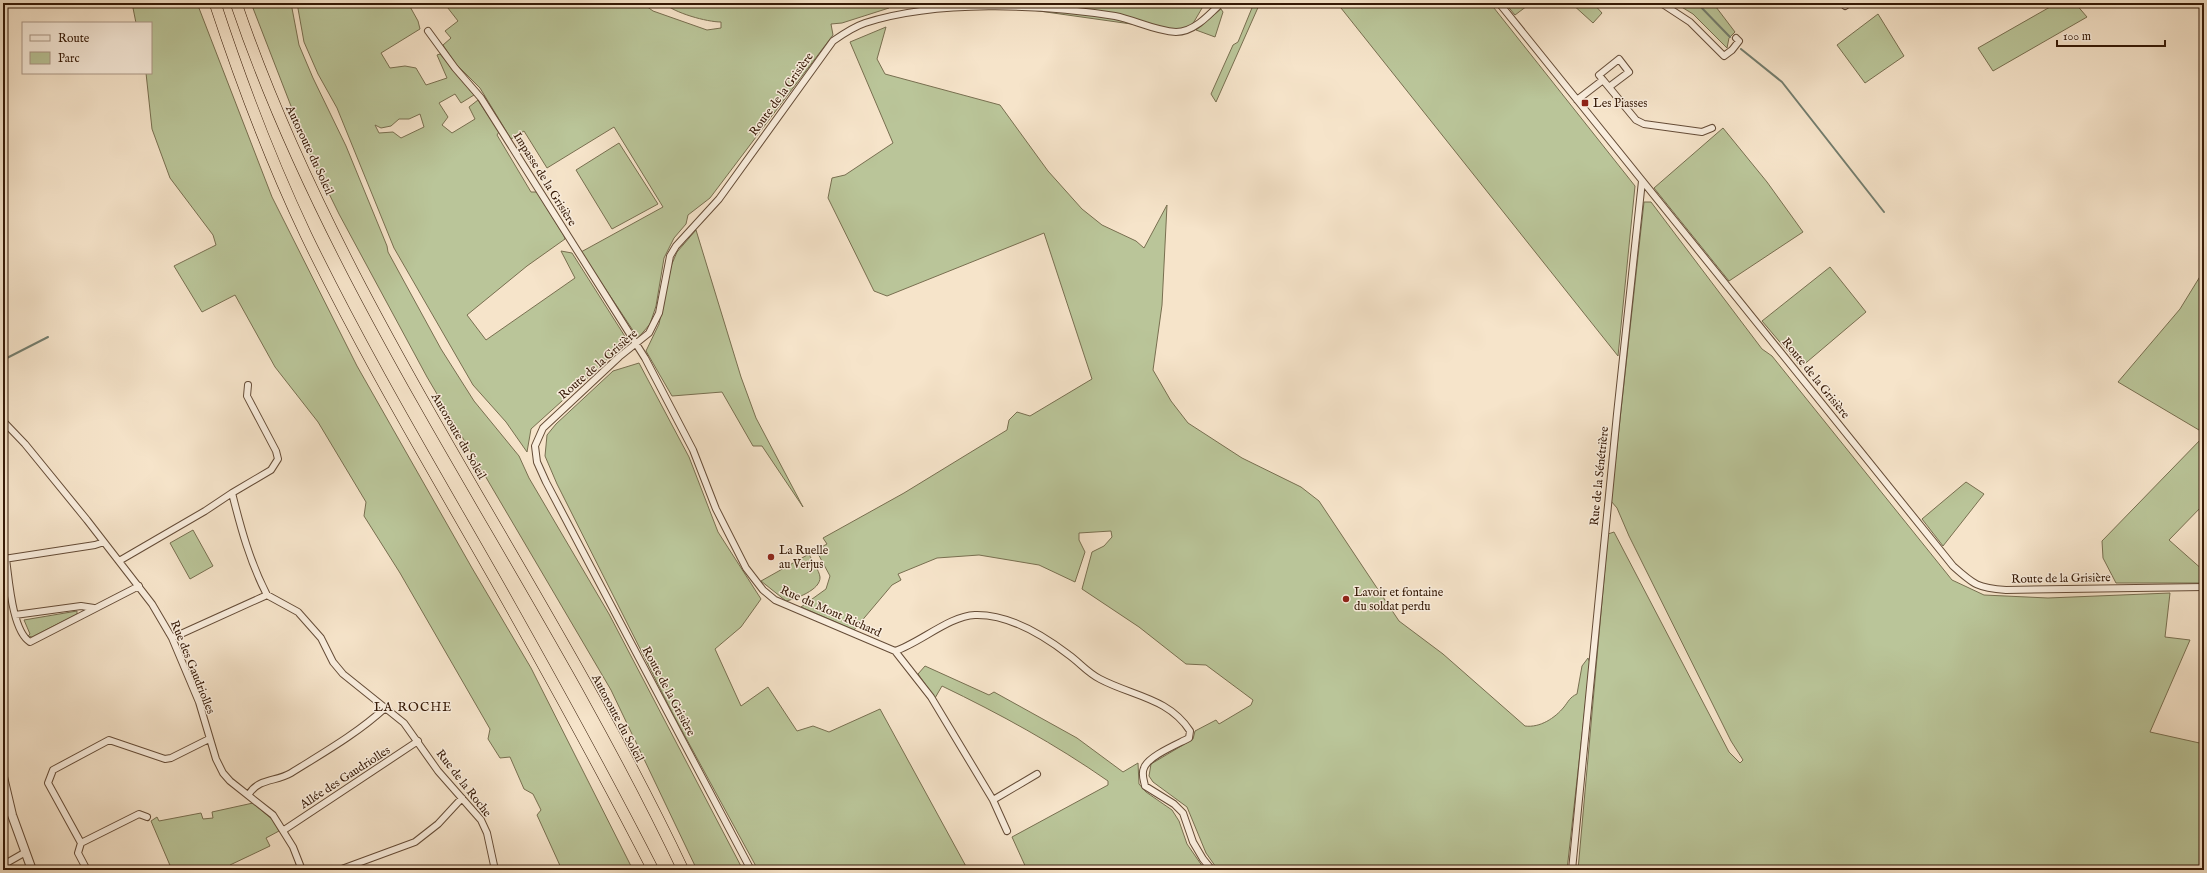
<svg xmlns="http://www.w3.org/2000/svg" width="2207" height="873" viewBox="0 0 2207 873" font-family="'IM FELL English',serif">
<rect width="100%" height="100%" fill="#f6e4ca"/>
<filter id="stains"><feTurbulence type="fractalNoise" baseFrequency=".005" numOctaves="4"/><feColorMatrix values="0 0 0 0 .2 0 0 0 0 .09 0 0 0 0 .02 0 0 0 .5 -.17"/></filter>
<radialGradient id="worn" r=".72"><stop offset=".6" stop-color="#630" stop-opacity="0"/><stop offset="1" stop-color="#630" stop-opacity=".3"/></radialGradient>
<path fill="#bac599" stroke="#786f50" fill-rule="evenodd" d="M 132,3 L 197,3 L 272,197 L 357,366 L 472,568 L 531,668 L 633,870 L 562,870 L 537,815 L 541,810 L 533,794 L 524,789 L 510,757 L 500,758 L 488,739 L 490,729 L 400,573 L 364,516 L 366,502 L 318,422 L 275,367 L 235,295 L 202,312 L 174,266 L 216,245 L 213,235 L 170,178 L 152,129 L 146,73 L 151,73 L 151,23 L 136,23 Z
M 251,3 L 291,3 L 299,45 L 313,78 L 346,146 L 387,246 L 388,252 L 441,349 L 474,401 L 519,456 L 529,478 L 609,614 L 743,870 L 697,870 L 611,690 L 427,377 L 339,214 L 310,155 Z
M 297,3 L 408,3 L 418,21 L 420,29 L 381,53 L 390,68 L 405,66 L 416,68 L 426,85 L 447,78 L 437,55 L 440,54 L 474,95 L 461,103 L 455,94 L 439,103 L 448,117 L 442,125 L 452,133 L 475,119 L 469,107 L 478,100 L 499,132 L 497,135 L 531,192 L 537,192 L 564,236 L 565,239 L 527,266 L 467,315 L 486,340 L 575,278 L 561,251 L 572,253 L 626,338 L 622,347 L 613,352 L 604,363 L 531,429 L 527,452 L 506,422 L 473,385 L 394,248 L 337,108 L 318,74 L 304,42 ZM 420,114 L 424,127 L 401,138 L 393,132 L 379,133 L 375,125 L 381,128 L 391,126 L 399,119 L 409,119 Z
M 444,3 L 642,3 L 653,11 L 707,30 L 721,28 L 721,22 C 707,22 674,13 664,3 L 883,3 L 889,8 L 842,23 L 831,24 L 833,35 L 710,198 L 688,215 L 686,224 L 674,238 L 664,258 L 656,306 L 650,324 L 638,338 L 581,252 L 663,207 L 614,127 L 547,168 L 524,131 L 511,139 L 480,88 L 455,63 L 443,45 L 451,38 L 445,31 L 458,21 Z
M 982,3 L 1205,3 L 1188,32 Z
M 1254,3 L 1260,3 L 1216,102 L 1211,94 L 1233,45 L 1238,42 Z
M 1337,3 L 1490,3 L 1635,186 L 1618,356 Z
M 1505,3 L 1531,3 L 1515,15 Z
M 1571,3 L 1593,3 L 1602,13 L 1593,23 Z
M 1675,3 L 1713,3 L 1735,32 L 1729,38 L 1727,48 L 1693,14 Z
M 2057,3 L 2075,3 L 2087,17 L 1993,71 L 1978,48 Z
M 1221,9 L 1223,12 L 1215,37 L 1196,30 Z
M 1878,14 L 1904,56 L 1865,83 L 1837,45 Z
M 886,27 L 877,59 L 885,74 L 1000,105 L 1048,171 L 1082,209 L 1102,225 L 1136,241 L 1144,248 L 1167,205 L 1162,305 L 1153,370 L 1171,401 L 1188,423 L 1242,458 L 1301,487 L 1319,501 L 1399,621 L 1443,654 L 1525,726 C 1540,728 1555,718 1564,707 C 1568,702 1570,697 1577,694 L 1582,666 L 1588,658 L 1590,663 L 1567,870 L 1218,870 L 1206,853 L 1187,807 L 1153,782 L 1149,776 L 1151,764 L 1193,739 L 1195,731 L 1216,720 L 1219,724 L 1251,705 L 1253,700 L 1206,665 L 1186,664 L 1139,627 L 1082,589 L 1092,552 L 1104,546 L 1112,537 L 1111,531 L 1079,533 L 1079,540 L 1085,552 L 1075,582 L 1039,565 L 979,555 L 937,558 L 898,574 L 901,580 L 892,585 L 854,630 L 801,607 L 826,589 L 830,576 L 816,550 L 827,544 L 823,538 L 904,493 L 1007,430 L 1009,420 L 1017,412 L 1030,416 L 1092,379 L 1044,233 L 887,296 L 874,291 L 828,198 L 832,178 L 845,175 L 893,143 L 850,42 Z
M 1723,128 L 1767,182 L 1803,232 L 1729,281 L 1654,188 Z
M 619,143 L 658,204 L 612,229 L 576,170 Z
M 1644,202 L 1651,202 L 1762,349 L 1772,356 L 1952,580 L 1984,595 L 2048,598 L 2170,593 L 2165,637 L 2190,640 L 2150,732 L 2204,744 L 2204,870 L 1578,870 L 1608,534 L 1614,532 L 1729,752 L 1740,763 L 1743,760 L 1731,741 L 1629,536 L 1617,508 L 1611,501 Z
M 696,230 L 741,377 L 756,418 L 803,507 L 762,446 L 753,446 L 722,392 L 672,396 L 646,351 L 659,324 L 671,266 L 677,252 Z
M 1830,267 L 1866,312 L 1801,367 L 1762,321 Z
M 2204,270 L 2204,433 L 2118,382 L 2180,309 Z
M 639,363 L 689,457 L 718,532 L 761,599 L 741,627 L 715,649 L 741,706 L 768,687 L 797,731 L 813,726 L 829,732 L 880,709 L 968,870 L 758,870 L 674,716 L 557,484 L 545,456 L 547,435 L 556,424 L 613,371 Z
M 2204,436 L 2204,504 L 2169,540 L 2204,571 L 2204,583 L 2116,583 L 2103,558 L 2102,541 Z
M 1966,482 L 1984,494 L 1943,546 L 1922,519 Z
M 193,530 L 213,566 L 190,579 L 170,543 Z
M 809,554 C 812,561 819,570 820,577 C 821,590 795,599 786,601 L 761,581 Z
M 77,611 L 77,614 L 32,637 L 28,636 L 30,634 L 24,620 Z
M 925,666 L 989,695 L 994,692 L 1077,738 L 1123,772 L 1138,763 L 1139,784 L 1146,792 L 1172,810 L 1179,821 L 1187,844 L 1205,870 L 1027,870 L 1012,837 L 1108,785 L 1108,781 C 1055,744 1000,714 942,686 L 935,698 L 918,674 Z
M 253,803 L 273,820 L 279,831 L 266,838 L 270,846 L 230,865 L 231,870 L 172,870 L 151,821 L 157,817 L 159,821 L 201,813 L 203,819 L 213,818 L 212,812 Z"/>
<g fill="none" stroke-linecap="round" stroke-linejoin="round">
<path stroke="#737d6e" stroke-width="2" d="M 1697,3 L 1730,37
M 1741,49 L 1782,82 L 1884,212
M 3,360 L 48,337"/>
<g stroke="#654c37" stroke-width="8">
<path id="minor" d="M 1499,3 L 1953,566 C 1974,585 1978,588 2006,590 L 2204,587
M 1661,3 L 1690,22 L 1724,56 L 1732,50 L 1739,41 L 1736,38
M 1842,3 L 1845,6 L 1849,3
M 428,31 L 455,68 L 481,98 L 645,358 L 693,450 L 716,509 L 746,568 L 763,590 L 775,600 L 895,651 L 931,697 L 993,800 L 1007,831
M 1603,80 L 1599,75 L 1619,59 L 1629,72 L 1609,87
M 1577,100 L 1603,80 L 1636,120 L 1644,124 L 1702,132 L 1712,128
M 3,421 L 25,444 L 87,520 L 152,604 L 172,638 L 199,702 L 216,759 L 223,773 L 230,781 L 273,815 L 293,847 L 302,870
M 232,493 L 271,470 L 278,459 L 276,451 L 247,396 L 248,385
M 4,559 L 95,545 L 104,542
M 6,559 C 9,579 12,631 30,642 L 139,586
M 119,561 L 205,511 L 232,493 C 241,529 250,562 267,595
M 15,615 L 81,606 L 94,608
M 172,638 L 267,595 L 298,612 L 321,638 L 333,662 L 343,674 L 404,723 L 438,771 L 481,820 L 487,833 L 495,870
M 895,651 C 920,643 949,616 975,615 C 1009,614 1043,635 1069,655 C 1080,663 1088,673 1100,679 C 1132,696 1169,698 1190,731 L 1189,738 C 1178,744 1148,756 1144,768 C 1141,774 1144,780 1145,786 L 1174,804 L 1183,813 L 1193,842 L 1203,859 L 1212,870
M 249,794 C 259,778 276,782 291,773 C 323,753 358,733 385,708
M 993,800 L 1037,774
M 147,817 L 139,814 L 81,843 L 48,783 L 53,770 L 109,740 L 165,759 L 171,758 L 209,739
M 284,830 L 418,741
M 81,843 L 78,853 L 87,870
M 3,865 L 24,853
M 339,870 L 415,842 L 438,824 L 462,798
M 751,870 L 546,482 L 537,462 L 535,446 L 543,428 L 619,357 L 649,333 L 659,313 L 670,256 L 676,246 L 719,199 L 833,41 C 843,34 853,27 865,23 C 936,0 1041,4 1115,16 C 1135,20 1155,31 1176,32 C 1194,32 1210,14 1221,3
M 1572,870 L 1617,414 L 1642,181"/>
</g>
<g stroke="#654c37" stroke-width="10">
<path id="tertiary" d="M 3,777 L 12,815 L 32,870"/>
</g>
<g stroke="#351906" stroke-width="12">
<path id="motorway" d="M 215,3 C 241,82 270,159 306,235 C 364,355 433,470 499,586 C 552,680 604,774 653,870
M 236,3 C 341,312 544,576 683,870"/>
</g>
<use href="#minor" stroke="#f9eddd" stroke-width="6"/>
<use href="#tertiary" stroke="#f9eddd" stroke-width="8"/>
<use href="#motorway" stroke="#f6e4ca" stroke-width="11"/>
</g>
<g fill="#8f2418" stroke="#f9eddd" stroke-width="1.5">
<rect x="1581" y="99" width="8" height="8" rx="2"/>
<circle cx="771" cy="557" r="4"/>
<circle cx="1346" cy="599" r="4"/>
</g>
<g text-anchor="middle" stroke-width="3" stroke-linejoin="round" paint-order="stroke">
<g font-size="12" fill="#351906" stroke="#f9eddd">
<text transform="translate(781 94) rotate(-54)" y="4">Route de la Grisière</text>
<text transform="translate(310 150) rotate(65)" y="4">Autoroute du Soleil</text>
<text transform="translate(545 179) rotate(58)" y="4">Impasse de la Grisière</text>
<text transform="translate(598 364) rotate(-41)" y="4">Route de la Grisière</text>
<text transform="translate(1816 378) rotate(51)" y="4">Route de la Grisière</text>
<text transform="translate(459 436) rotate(60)" y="4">Autoroute du Soleil</text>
<text transform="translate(1599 476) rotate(-84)" y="4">Rue de la Sénétrière</text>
<text transform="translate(2061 578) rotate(-1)" y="4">Route de la Grisière</text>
<text transform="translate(831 611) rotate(24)" y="4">Rue du Mont Richard</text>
<text transform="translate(193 667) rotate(68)" y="4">Rue des Gaudriolles</text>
<text transform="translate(669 691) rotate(62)" y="4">Route de la Grisière</text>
<text transform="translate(618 718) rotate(62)" y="4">Autoroute du Soleil</text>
<text transform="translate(345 777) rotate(-33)" y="4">Allée des Gaudriolles</text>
<text transform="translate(464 783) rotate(52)" y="4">Rue de la Roche</text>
</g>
<g font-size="12" fill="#351906" stroke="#f9eddd" text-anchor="start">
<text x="1593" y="107">Les Piasses</text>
<text x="779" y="554">La Ruelle<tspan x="779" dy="14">au Verjus</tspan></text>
<text x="1354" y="596">Lavoir et fontaine<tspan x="1354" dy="14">du soldat perdu</tspan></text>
</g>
<g font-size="13" letter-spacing="1" fill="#351906" stroke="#f9eddd">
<text x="413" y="711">LA ROCHE</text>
</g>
</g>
<rect width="2207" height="873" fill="none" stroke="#f6e4ca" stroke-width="16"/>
<rect x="4" y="4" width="2199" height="865" fill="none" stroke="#351906" stroke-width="2"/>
<rect x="8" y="8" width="2191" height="857" fill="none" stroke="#351906"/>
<rect x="22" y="22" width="130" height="52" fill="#f9eddd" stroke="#ab9887"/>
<rect x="30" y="35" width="20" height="6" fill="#f9eddd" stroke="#ab9887"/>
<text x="58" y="42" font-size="12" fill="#351906">Route</text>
<rect x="30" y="52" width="20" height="12" fill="#bac599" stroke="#ab9887"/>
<text x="58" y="62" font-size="12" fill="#351906">Parc</text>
<path d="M2057 40v6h108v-6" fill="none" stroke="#351906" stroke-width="2"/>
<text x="2063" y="40" font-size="12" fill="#351906" stroke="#f9eddd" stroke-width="3" paint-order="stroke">100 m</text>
<rect width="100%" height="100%" filter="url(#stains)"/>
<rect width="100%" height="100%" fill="url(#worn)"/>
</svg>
